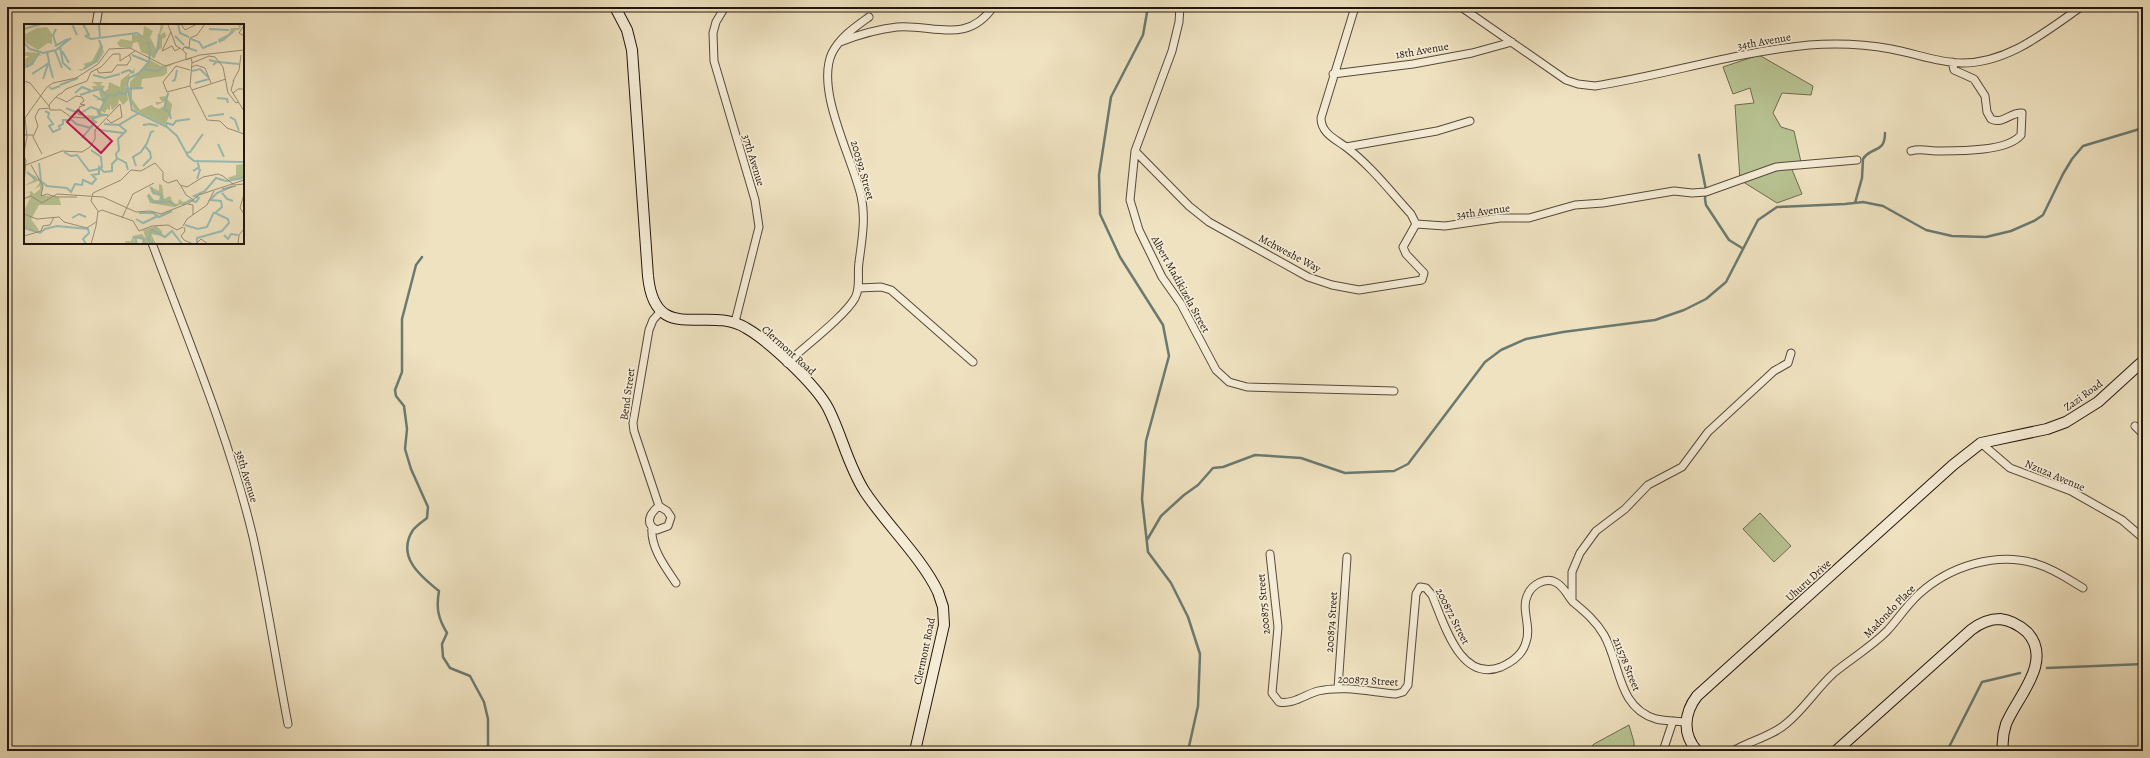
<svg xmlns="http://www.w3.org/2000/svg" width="2150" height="758" viewBox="0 0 2150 758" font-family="Alegreya,serif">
<rect width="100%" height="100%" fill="#efe2c0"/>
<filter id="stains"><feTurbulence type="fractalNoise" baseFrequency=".005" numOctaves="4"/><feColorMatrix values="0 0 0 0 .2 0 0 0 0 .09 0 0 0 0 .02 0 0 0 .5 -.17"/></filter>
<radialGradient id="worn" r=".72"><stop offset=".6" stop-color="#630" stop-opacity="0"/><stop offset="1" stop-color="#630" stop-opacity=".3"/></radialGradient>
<path fill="#b8c393" stroke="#6e6c50" d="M 1759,55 L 1813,86 L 1811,95 L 1782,93 L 1773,113 L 1781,127 L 1794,131 L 1801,162 L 1791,167 L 1802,194 L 1777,203 L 1740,180 L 1735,105 L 1754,103 L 1750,88 L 1733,94 L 1723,67 Z
M 1760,513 L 1791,546 L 1774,562 L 1743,529 Z
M 1629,725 L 1634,742 L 1634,751 L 1587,751 L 1594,744 Z"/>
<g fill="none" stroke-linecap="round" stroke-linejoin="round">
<path stroke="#6a7a71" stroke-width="2.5" d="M 1148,7 L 1143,35 L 1111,97 L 1099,175 L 1100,214 L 1120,257 L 1163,325 L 1169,356 L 1146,441 L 1142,499 L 1148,552 L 1171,583 L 1188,617 L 1200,654 L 1198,706 L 1188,751
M 1699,155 L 1706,190 L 1705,199 L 1706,205 L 1729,240 L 1742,248
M 1855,203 L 1862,178 L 1863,159 C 1871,146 1885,154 1885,133
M 422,257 L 416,265 L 402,319 L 402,372 L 395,390 L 396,396 L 404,406 L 407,429 L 405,449 L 411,469 L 428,507 L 427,518 C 422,522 416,526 413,530 C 396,556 420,576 439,591 C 436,608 438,618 447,633 L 442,644 L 443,657 L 450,668 L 470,676 L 484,702 L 488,719 L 488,751
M 1147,540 L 1161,516 L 1184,495 L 1198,485 L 1213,468 L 1223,467 L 1255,455 L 1301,458 L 1345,473 L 1394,471 L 1408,464 L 1485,362 L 1501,350 L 1526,339 L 1563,332 L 1655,320 L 1684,310 L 1706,299 L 1726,282 L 1758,220 L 1777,207 L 1845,204 L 1863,202 L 1883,206 L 1926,230 L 1952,236 L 1986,237 L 2011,231 L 2034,221 L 2043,215 L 2063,174 L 2072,159 L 2083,146 L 2143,128
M 2047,668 L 2143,664
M 104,751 L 109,748 L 132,751
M 1947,751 L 1982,682 L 2020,673"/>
<g stroke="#56493a" stroke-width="9">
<path id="street" d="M 725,7 L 716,22 L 713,33 L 714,61 L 755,200 L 759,227 L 735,322
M 1180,7 L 1179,22 L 1172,51 L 1135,151 L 1130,200 L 1139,230 L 1162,277 L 1181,304 L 1216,370 L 1229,382 L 1247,387 L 1394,391
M 1355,7 L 1321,118 C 1321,133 1335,139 1346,147 C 1371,166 1390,191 1411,214 L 1416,224
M 1461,7 L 1566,80 L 1578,84 L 1595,86 C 1666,75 1736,52 1809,45 C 1836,43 1864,44 1891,49 C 1914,53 1938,63 1962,63 C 2008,63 2045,32 2081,7
M 96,25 L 99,7
M 840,42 C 858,35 878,29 897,27 C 933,24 967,45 993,7
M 1333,74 L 1413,64 L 1472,53 L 1512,42
M 1346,147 L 1437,131 L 1470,121
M 1135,151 L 1189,206 L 1209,222 L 1308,277 L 1332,285 L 1359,290 L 1422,280 L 1424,273 L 1406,254 L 1403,247 L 1416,224
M 1911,151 C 1921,148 1927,151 1936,151 C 1957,151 2007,152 2021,135 L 2022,113 C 2010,112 2003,125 1991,119 L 1987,112 L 1985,96 L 1974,79 L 1954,70 L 1952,62
M 1416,224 L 1445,226 L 1500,218 L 1529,218 L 1575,205 L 1603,203 L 1674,191 L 1692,193 L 1706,192 L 1776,167 L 1857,160
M 152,243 C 188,340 229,436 253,537 C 267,599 276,662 288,724
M 859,288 L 881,287 L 891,290 L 973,362
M 787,363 C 804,347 845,316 855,298 C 861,287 857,274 859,262 C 862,240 866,217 861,196 C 852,157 815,90 832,53 C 840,37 855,27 869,17
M 2135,426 L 2143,434
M 1981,443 L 2010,468 L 2071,491 L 2122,520 L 2143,538
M 659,506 C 650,513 644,524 657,530 L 668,526 L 671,517 L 667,511 L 659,506 L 634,431 L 633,423 L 649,330 L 653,320 L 661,311
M 652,527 C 650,547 665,567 676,583
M 1270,554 L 1278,627 L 1272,693 L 1279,702 C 1293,705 1306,694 1318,691 C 1343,685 1371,692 1396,694 L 1403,692 L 1408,685 L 1416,594 L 1420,587 L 1426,588 L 1432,595 C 1444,623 1460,683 1501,667 C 1512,662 1523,654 1526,642 C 1532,626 1520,609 1528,594 C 1532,585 1545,577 1555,582 C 1564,586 1567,595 1573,602 C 1585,612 1596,621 1604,635 C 1621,665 1617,707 1656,719 C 1665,721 1677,721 1686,722
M 1572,600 L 1572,572 L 1580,553 L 1596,531 L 1625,509 L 1648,485 L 1682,467 L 1708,432 L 1774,371 L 1788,363 L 1791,353
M 1338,688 L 1347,557
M 1663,751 L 1673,721
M 1733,751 C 1751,740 1771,737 1787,723 C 1805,708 1817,688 1835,672 C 1852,658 1871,647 1887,631 C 1898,619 1907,605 1919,594 C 1950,566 1997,551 2037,564 C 2054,569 2068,579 2083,588"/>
</g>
<g stroke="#23160d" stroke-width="12">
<path id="secondary" d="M 615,7 L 627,30 L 632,50 L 648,276 C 655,347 707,304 746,328 C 769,341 816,385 828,408 C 842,435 848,466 865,492 C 886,524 922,558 938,592 L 943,607 L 944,625 L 915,751
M 1697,751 C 1682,734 1684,713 1697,696 L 1953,465 L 1981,443 L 2047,429 L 2066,422 L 2098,402 L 2143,361
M 1836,751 L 1971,630 C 1980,623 1989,619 2000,619 C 2010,620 2019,625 2027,632 C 2054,661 2017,697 2006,724 C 2003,733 2002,742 2003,751"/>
</g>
<use href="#street" stroke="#f5ecd6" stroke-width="7"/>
<use href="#secondary" stroke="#f5ecd6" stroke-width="10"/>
</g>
<g text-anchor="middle" stroke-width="3.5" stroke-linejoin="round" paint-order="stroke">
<g font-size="11" fill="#23160d" stroke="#f5ecd6">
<text transform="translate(1764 41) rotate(-10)" y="4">34th Avenue</text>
<text transform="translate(1422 50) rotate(-10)" y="4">18th Avenue</text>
<text transform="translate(754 160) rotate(73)" y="4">37th Avenue</text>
<text transform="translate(863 170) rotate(74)" y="4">200392 Street</text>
<text transform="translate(1483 211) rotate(-8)" y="4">34th Avenue</text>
<text transform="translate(1290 253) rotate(28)" y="4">Mchweshe Way</text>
<text transform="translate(1181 284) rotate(61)" y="4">Albert Madikizela Street</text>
<text transform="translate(789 350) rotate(42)" y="4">Clermont Road</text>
<text transform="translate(627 394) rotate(-82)" y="4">Bend Street</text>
<text transform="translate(2083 395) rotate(-36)" y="4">Zazi Road</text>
<text transform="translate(2055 475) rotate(23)" y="4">Nzuza Avenue</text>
<text transform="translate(247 476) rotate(73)" y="4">38th Avenue</text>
<text transform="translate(1808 580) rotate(-42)" y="4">Uhuru Drive</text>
<text transform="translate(1263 604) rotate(-95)" y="4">200875 Street</text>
<text transform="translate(1889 611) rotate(-46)" y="4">Madondo Place</text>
<text transform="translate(1453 616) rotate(63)" y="4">200872 Street</text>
<text transform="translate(1331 622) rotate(-86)" y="4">200874 Street</text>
<text transform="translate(924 651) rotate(-78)" y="4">Clermont Road</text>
<text transform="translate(1627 664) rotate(68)" y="4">211578 Street</text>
<text transform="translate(1368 680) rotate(3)" y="4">200873 Street</text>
</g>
</g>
<g transform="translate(24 24)">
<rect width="220" height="220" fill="#efe2c0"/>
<path d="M 137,0 L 140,1 L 136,11 L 141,8 L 142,13 L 138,15 L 138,24 L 132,27 L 131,34 L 117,28 L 114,18 L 109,19 L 108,24 L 96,23 L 93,19 L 97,15 L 108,17 L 108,10 L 119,12 L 120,2 L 129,7 L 126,13 L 132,25 ZM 218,0 L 215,6 L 212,6 L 200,17 L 194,18 L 194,15 L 205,10 L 207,4 L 215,4 L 214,1 ZM 23,3 L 28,10 L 28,20 L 24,19 L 14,26 L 1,18 L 0,7 L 2,10 L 13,4 ZM 76,17 L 80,28 L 74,38 L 57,47 L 54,45 L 59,45 L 61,41 L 59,40 L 68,37 L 75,24 ZM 1,28 L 14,29 L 18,32 L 13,31 L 10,35 L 10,40 L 0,45 L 1,35 L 5,32 L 0,32 ZM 126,36 L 137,42 L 150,40 L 143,43 L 143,49 L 139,52 L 118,55 L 117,63 L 121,63 L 108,65 L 108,75 L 116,86 L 127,81 L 134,85 L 141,82 L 142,77 L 133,81 L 131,78 L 138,78 L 135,73 L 142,72 L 146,68 L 143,75 L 148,80 L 147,88 L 141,101 L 111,86 L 105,75 L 106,58 ZM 111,43 L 110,49 L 106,50 L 102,60 L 104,76 L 99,81 L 95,75 L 94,81 L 88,86 L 86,80 L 86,86 L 83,85 L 81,89 L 77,87 L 77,89 L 84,91 L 70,95 L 74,98 L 72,100 L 66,97 L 67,95 L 62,94 L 64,93 L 62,91 L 74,92 L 72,85 L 76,85 L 79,79 L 77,76 L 71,76 L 77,74 L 75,68 L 76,65 L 70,66 L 68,62 L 74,62 L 68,58 L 79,58 L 76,61 L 81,62 L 78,67 L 80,68 L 84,65 L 85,58 L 96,63 L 97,56 L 106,49 L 104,46 L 108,48 ZM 220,140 L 220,154 L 208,156 L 203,154 L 212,151 L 212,141 ZM 3,148 L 13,153 L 12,155 L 15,154 L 19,161 L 17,171 L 35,173 L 37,181 L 15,181 L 7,195 L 15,206 L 12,208 L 0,204 L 1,185 L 6,174 L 10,173 L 0,174 L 6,171 L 6,168 L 0,170 L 7,167 L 10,170 L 16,165 L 16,162 L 11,165 L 16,158 L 14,157 L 0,162 L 10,156 ZM 135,160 L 138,161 L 140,175 L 146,172 L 149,179 L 154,180 L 155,175 L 159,178 L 167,177 L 150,183 L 126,179 L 123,172 L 125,169 L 130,176 L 135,176 L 136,172 L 128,170 L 125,162 L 135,167 ZM 132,202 L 138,207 L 138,212 L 127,210 L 132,220 L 119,220 L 118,214 L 111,213 L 110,216 L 113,220 L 102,220 L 101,217 L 107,217 L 109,212 L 118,210 L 122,215 L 119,206 Z" fill="#b8c393"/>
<path fill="none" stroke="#9abdb4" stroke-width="2" d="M 48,0 L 53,11M 59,0 L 65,11 L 61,12M 154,0 L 156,9 L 165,13M 75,1 L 76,14M 0,5 L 17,0M 185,5 L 205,6M 61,12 L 67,15 L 113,9 L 119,13M 151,12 L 160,21M 167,15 L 175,18 L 179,24 L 193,18M 123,17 L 126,25 L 125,38 L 115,49 L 105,54 L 103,60 L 108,86 L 143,103 L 153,112 L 164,132 L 170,137 L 220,138M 195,18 L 209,8M 0,19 L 6,25 L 19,29 L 32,26 L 47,14M 32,21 L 29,11 L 32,5M 31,22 L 44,15M 36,23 L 39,39 L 47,46M 161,23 L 173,27M 31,26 L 38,44M 38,27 L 45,39M 108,31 L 125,38M 129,34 L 134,25 L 135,10M 185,36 L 193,38 L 189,41M 194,38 L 215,40M 2,43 L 8,40 L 15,29M 60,45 L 72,37 L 78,23 L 75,16M 119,45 L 133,47 L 139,43M 168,47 L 176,45 L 184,53M 97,49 L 105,46 L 110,49M 8,50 L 25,39 L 29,54M 69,51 L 81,54 L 96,50M 19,55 L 25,37 L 23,28M 148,57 L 151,56 L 153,46M 171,59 L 185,55M 36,61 L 54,54M 25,63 L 28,65 L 36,62M 102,65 L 119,64M 51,69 L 58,63 L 68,67 L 77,65 L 83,72M 144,69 L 140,85 L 145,88 L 147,95M 56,71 L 68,67M 69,71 L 78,76 L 83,74M 193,74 L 203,75 L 204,79M 42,84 L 54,89M 21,87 L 25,89 L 24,93 L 29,100 L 25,102 L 29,108 L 36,105 L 35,102 L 39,100 L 39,96 L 48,96 L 52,100 L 67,104M 57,89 L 67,83 L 75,86M 84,91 L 76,91 L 75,88 L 84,71 L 91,72 L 95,68 L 100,70 L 104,67M 184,92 L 200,90M 206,93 L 211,96 L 215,107M 80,100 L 95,101M 119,101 L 126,100 L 134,102M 142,102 L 143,99 L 149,101 L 152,97 L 166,95M 76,106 L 99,109M 58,114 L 70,99 L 68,95 L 75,92M 194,120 L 200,133M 67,126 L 77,133 L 78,144M 40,128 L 47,132 L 53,131 L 65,147 L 75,145M 162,129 L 166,128 L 179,110M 93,134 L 102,139 L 104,146M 15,139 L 17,157 L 23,162 L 43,164 L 47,168 L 51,160 L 58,161 L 59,156 L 68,160 L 72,155 L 68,151 L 75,150 L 75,143 L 80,148 L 88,147 L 88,140 L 93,135 L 92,130 L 95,126 L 94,115 L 102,107 L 95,101 L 115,89M 112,142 L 109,133 L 117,128 L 123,119 L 127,108 L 130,107M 119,142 L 127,134 L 126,128 L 121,122M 169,147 L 175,143 L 173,136M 3,148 L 12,156M 173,155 L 176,146 L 174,144M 127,163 L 130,169 L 137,171 L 138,177M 198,169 L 203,175 L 209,177M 124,171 L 129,178 L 147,178 L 152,182M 158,181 L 166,176 L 172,178 L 175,174 L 170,172 L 181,167 L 192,154 L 202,157 L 220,154M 115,189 L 129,189 L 135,193 L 148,187M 48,194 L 55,190 L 62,193M 112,195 L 119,199 L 134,192M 161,201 L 174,205 L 183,203 L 190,188M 0,204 L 16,209 L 21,205 L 33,202 L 64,205 L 65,209 L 59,215 L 62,220M 200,211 L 204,215 L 207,210 L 214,211M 113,220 L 111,213 L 120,215 L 119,220M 130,220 L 124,215 L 128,206 L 141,213 L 148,207 L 158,220M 173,220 L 173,214 L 198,207 L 205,199 L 204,195 L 191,189 L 198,183 L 197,177 L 186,176 L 193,169 L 209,162"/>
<path fill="none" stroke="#9d9078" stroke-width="1" d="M 157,0 L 161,6 L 173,0M 144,1 L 147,8 L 138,27 L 148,22 L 151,27 L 156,24 L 163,30M 220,1 L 215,9 L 220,12M 147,8 L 152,22 L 156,24M 159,26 L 160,23 L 165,24 L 166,14 L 173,11 L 181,0M 162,29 L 162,36 L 167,34 L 168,38 L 166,62M 168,39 L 185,32 L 191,33 L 199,43 L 204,69 L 212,79 L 215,78M 168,43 L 172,41 L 181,44 L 187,59M 73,45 L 75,49 L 88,48 L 93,41 L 103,41 L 107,35 L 105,31M 166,46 L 152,42 L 139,58 L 143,68 L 166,62 L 183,96 L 196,97 L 203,104 L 220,110M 210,56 L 207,66 L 220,87M 0,57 L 6,59 L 25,82M 209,57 L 215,46 L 217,31M 168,66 L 202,55M 209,69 L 214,65 L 220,65M 32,73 L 43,78 L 52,72 L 58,73 L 60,77 L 56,80 L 61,81 L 55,83 L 56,88 L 54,90 L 60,91 L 61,94 L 47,93 L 37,86 L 26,86 L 25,81 L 31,74 L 34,71 L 38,69 L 42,65 L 63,57 L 67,48 L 77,43 L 89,30 L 96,30 L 96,37 L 111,27M 0,106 L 1,111 L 9,111M 0,128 L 3,113 L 1,94 L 23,63 L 29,59 L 52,54 L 74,40 L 85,25 L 106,24 L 141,42 L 176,31 L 220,26M 18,130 L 9,113 L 14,102 L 11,93 L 15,85 L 26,84M 0,132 L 2,137 L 0,160M 2,141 L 38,127 L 58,128 L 66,123 L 71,115 L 71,106 L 96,80 L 98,93 L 87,99 L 83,95M 7,141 L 19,162 L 17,172 L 23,170 L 32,173 L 53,173M 157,162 L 162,171 L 170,176M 198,165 L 212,162M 220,170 L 216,184 L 220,190M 0,175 L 7,172 L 18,179 L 33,170 L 79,173 L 112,188 L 126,187 L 137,190 L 165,179 L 175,171 L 220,156M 164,180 L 169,181 L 169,191M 74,188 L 78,186 L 109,197 L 115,207 L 128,202 L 144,201 L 153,206 L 159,203M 0,190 L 13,195 L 35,193 L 40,198 L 63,204 L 72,198M 98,194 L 109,170 L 130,159M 72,202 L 74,187 L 67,177 L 69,169 L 97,156 L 107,146 L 117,147 L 131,139 L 139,148 L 139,156 L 144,159 L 153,156 L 156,161 L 163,163 L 179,153 L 194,150 L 199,152 L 210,161 L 220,160M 159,202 L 163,195 L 183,181 L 190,167M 160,203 L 161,207 L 157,212 L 160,216 L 169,220M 0,212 L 17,207 L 19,202 L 26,201 L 30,193M 67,220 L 72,202M 172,220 L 177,215 L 184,220M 214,220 L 215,211 L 220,205"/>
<path fill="#c2185b" fill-opacity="0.15" stroke="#c2185b" stroke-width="2" d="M 54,86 L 88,117 L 77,129 L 43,98 Z"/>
<rect width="220" height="220" fill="none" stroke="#23160d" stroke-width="2"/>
</g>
<rect width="2150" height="758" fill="none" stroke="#efe2c0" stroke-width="24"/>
<rect x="8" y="8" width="2134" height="742" fill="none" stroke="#23160d" stroke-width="2"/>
<rect x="12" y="12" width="2126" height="734" fill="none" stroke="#23160d"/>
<rect width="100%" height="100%" filter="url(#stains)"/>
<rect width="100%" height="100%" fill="url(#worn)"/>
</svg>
